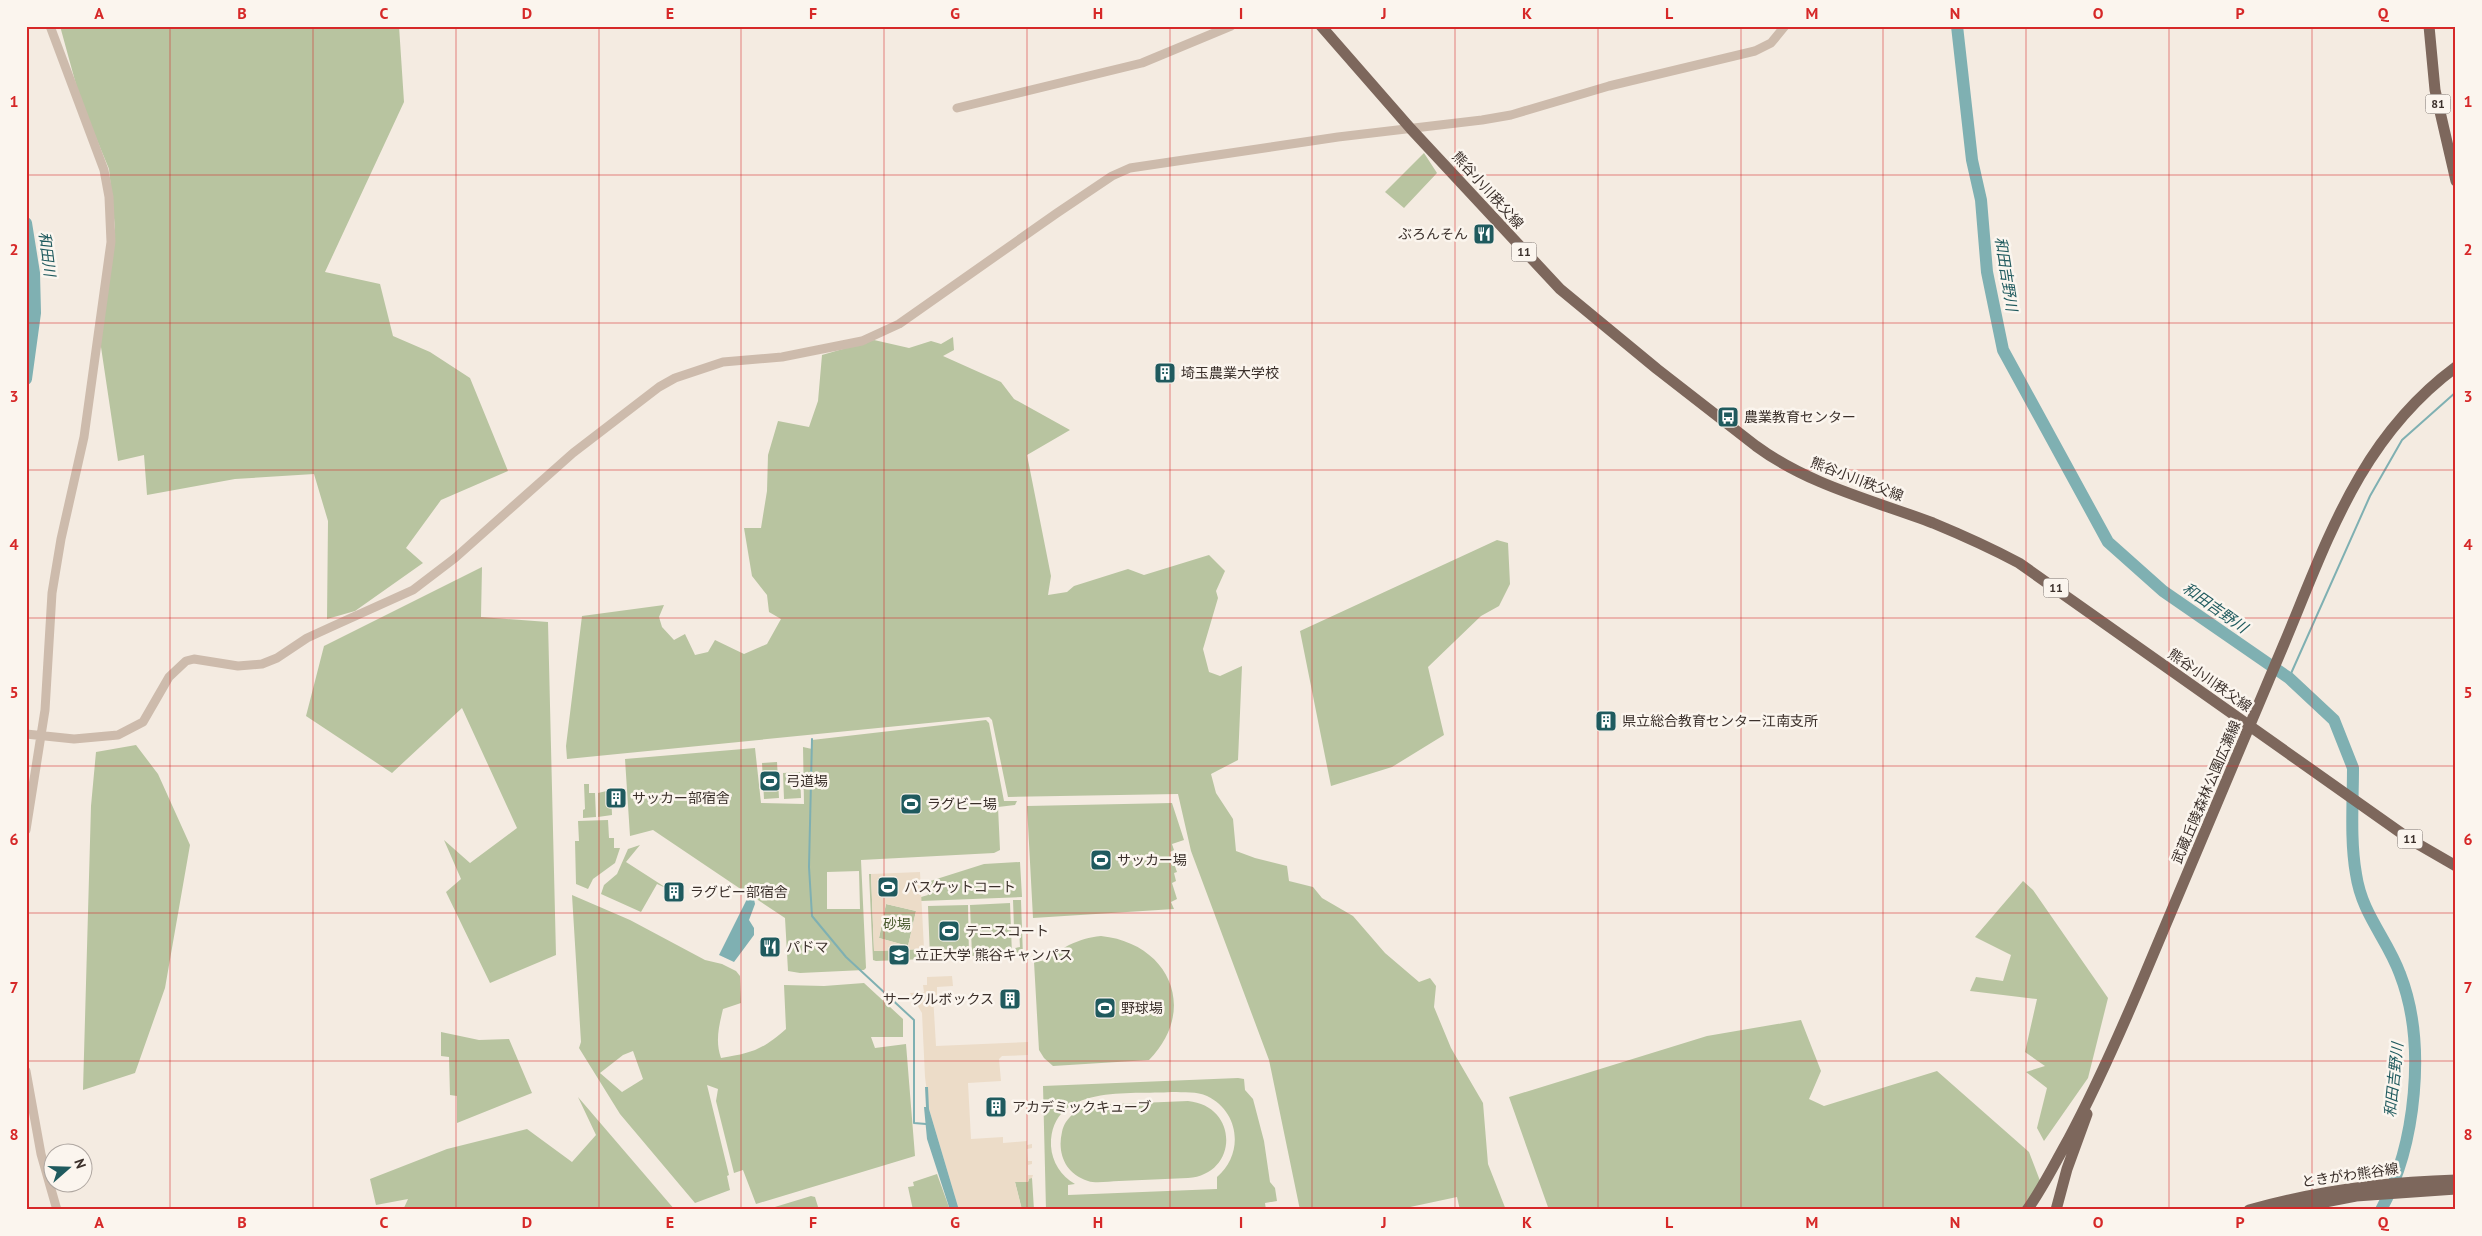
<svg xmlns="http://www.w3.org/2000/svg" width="2482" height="1236" viewBox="0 0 2482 1236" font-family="'PT Sans','Noto Sans JP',sans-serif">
<rect width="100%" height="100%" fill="#f4ebe1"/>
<path fill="#b8c4a0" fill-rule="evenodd" d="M 60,26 L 399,26 L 404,102 L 325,272 L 380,284 L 393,336 L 430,352 L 470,378 L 508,471 L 441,500 L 406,548 L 423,563 L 355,611 L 327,619 L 328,521 L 314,474 L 235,479 L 147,495 L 144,455 L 118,461 L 98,327 L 115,228 L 109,169 L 80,99 Z
M 1424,153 L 1437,173 L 1404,208 L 1385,192 Z
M 953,337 L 954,350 L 943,356 L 1001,382 L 1014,399 L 1070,430 L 1027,455 L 1051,576 L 1048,595 L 1067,592 L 1074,586 L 1128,569 L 1144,575 L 1209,555 L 1225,571 L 1216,591 L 1218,598 L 1203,649 L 1209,672 L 1220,676 L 1242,666 L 1238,760 L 1211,774 L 1216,793 L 1233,819 L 1236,851 L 1255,858 L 1287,866 L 1289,881 L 1313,887 L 1322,898 L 1353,916 L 1385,953 L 1419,982 L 1430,978 L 1436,986 L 1434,1007 L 1451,1048 L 1483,1103 L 1488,1164 L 1506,1210 L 1460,1210 L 1457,1197 L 1396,1210 L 1300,1210 L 1269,1060 L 1191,851 L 1178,794 L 1008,797 L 992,720 L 989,717 L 567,759 L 566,746 L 582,616 L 664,605 L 659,617 L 662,627 L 674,640 L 685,634 L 695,655 L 708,652 L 715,640 L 744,654 L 767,644 L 781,619 L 769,612 L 767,595 L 752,576 L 744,528 L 761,528 L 767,491 L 768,455 L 778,421 L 809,427 L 818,401 L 822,355 L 874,340 L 909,348 L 931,341 L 941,344 Z
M 1497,540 L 1508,543 L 1510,584 L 1499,606 L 1481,616 L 1428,667 L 1444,735 L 1392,767 L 1331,786 L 1300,631 Z
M 482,567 L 481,617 L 548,622 L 556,955 L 490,983 L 446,892 L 461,879 L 444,840 L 470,863 L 517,828 L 462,708 L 392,773 L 306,716 L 324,646 Z
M 986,720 L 989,723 L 1004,801 L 1017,801 L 1015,805 L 998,807 L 1000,850 L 994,853 L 861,860 L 866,968 L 864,970 L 800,973 L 788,971 L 785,918 L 755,898 L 754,890 L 750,890 L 748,894 L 653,830 L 630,836 L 625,759 L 755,748 L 761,803 L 804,804 L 803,747 L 812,749 L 812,740 ZM 859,871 L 860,909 L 827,909 L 827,872 Z
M 136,745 L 158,774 L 190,845 L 165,988 L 135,1073 L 83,1090 L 91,806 L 96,752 Z
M 777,762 L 779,798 L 764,799 L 762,763 Z
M 800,772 L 801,798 L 784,799 L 783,773 Z
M 584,784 L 589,784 L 589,793 L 595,793 L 596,817 L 583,818 L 583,810 L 585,809 Z
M 611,790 L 612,815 L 598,817 L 598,793 Z
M 1172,803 L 1184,840 L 1172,844 L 1174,850 L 1170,852 L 1177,872 L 1174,873 L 1176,881 L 1172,883 L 1177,899 L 1171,902 L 1174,909 L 1033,918 L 1027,806 Z
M 608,820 L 609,838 L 614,838 L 614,848 L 620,848 L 615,863 L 593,879 L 588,889 L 576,884 L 575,841 L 579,841 L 578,821 Z
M 640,845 L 626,862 L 668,889 L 657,884 L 641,912 L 601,894 L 604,885 L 617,874 L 628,849 Z
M 1020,862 L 1022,897 L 921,901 L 921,897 L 928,895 L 924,883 L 984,864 Z
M 869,874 L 871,874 L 874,951 L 924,949 L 924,959 L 876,961 L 873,960 Z
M 878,878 L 897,878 L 897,895 L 878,896 Z
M 2023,881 L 2033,890 L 2108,998 L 2088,1078 L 2044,1141 L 2037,1128 L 2047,1088 L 2026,1072 L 2045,1066 L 2025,1052 L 2037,999 L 1970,991 L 1976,977 L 2003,981 L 2011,955 L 1975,937 Z
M 572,895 L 630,920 L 705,960 L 722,964 L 736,971 L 740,976 L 741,1003 L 723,1009 C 719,1026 715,1041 721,1058 C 752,1053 762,1050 786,1029 L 784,985 L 824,986 L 864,983 L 903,1019 L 903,1037 L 871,1037 L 875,1048 L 906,1044 L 915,1156 L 756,1204 L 743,1170 L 734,1173 L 716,1101 L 718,1089 L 707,1085 L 729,1175 L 727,1176 L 730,1190 L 695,1203 L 620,1114 L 579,1048 L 581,1042 ZM 633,1051 L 643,1079 L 622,1092 L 600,1073 L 623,1055 Z
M 1013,900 L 1021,900 L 1023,957 L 1019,957 L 1016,953 L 1015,948 L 1020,947 L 1019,928 L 1014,928 Z
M 1010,903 L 1012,955 L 972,956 L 970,905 Z
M 886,904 L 916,911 L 908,946 L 879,938 Z
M 968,905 L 969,957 L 930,958 L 928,906 Z
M 1101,936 C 1169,943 1199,1009 1149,1060 L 1053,1066 L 1044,1058 L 1039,1050 L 1034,962 C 1048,962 1057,951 1069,945 C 1080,940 1089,937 1101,936 Z
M 1801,1020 L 1821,1071 L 1809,1099 L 1824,1106 L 1937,1071 L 2029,1152 L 2042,1186 L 2031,1210 L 1549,1210 L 1509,1097 L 1707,1036 Z
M 441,1032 L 479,1040 L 509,1039 L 532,1093 L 457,1123 L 457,1096 L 450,1095 L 449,1057 L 441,1056 Z
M 1238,1078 L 1244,1079 L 1245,1090 L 1253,1099 L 1264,1141 L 1270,1182 L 1275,1188 L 1277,1201 L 1265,1203 L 1266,1210 L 1046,1210 L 1043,1086 ZM 1172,1092 C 1184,1093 1197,1091 1207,1096 C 1240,1112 1244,1154 1217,1177 L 1217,1189 L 1068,1195 L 1068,1185 L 1075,1184 C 1061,1176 1052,1162 1051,1146 C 1050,1083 1130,1095 1172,1092 Z
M 578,1097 L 675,1210 L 403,1210 L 408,1199 L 376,1205 L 370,1179 L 447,1149 L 527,1129 L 572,1162 L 596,1135 Z
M 1188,1101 C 1239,1106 1239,1174 1188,1178 C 1165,1179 1142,1180 1119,1181 C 1109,1181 1097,1184 1088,1181 C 1065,1174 1057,1153 1062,1132 C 1065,1117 1078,1109 1092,1105 Z
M 937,1174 L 950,1210 L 913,1210 L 908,1187 L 914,1186 L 913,1182 Z
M 1029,1178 L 1032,1178 L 1034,1210 L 1022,1210 L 1015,1182 L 1028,1182 Z
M 811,1196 L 815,1197 L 819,1210 L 765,1210 Z"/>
<path fill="#ecdcc8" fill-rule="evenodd" d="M 920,872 L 924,949 L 874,951 L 871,874 ZM 878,878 L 897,878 L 897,895 L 879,896 ZM 886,904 L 916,911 L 908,946 L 879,938 Z
M 952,976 L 953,986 L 937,987 L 937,995 L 933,995 L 936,1046 L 1028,1042 L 1028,1055 L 1002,1056 L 999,1059 L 1001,1081 L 968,1083 L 971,1139 L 1003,1137 L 1003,1143 L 1027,1141 L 1027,1145 L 1032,1144 L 1032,1148 L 1027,1149 L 1028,1161 L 1032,1161 L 1032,1164 L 1028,1165 L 1028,1175 L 1033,1175 L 1032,1178 L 1029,1179 L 1028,1182 L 1015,1182 L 1022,1210 L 959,1210 L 929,1109 L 925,1077 L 922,1013 L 910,993 L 924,992 L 923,985 L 927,985 L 927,977 Z"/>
<path fill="#7fb0b2" d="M 752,889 L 755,904 L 749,920 L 754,928 L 754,935 L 734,962 L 719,955 Z
M 925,1087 L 928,1087 L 929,1109 L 959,1210 L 950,1210 L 927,1139 L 924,1107 L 926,1107 Z"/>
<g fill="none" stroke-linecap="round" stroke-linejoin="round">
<path stroke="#7fb0b2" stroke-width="2" d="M 2289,678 L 2370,496 L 2402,440 L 2456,392
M 812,739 L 809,867 L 812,916 L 846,957 L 914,1020 L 914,1123 L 926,1124"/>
<path stroke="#7fb0b2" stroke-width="12" d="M 1957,26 L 1972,160 L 1981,200 L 1987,272 L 2003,350 L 2108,542 L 2163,591 L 2289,678 L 2334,720 L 2353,768 C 2353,802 2350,840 2356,874 C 2362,915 2387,938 2400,974 C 2427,1043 2416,1145 2381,1210
M 26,223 L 34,273 L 35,313 L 26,379"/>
<path stroke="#cdbbac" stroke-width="9" d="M 957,108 L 1142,63 L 1231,26
M 26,734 L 74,739 L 118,735 L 143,722 L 169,677 L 186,661 L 194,659 L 238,666 L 262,664 L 277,658 L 307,638 L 331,627 L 413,590 L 455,558 L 573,453 L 659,387 L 675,378 L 723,362 L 782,357 L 862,341 L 899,324 L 1057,213 L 1112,176 L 1130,168 L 1338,137 L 1482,120 L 1511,115 L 1609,86 L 1755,51 L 1771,43 L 1785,26
M 26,830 L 45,710 L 52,593 L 61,539 L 84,437 L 111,242 L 109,197 L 104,170 L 50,26
M 26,1071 L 41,1154 L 57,1210"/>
<path stroke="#7d675c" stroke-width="11" d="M 1321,26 L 1411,129 L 1560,289 L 1657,369 L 1756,446 C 1809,485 1872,500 1933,523 C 1962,535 1991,548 2019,563 L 2411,840 L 2456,866
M 2429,26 L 2435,90 L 2456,181
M 2027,1210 C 2043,1188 2055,1163 2068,1140 C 2099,1082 2125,1022 2150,962 C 2195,856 2239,750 2284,644 C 2328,539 2360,438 2456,367
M 2056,1210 L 2067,1169 L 2087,1114
M 2249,1210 C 2316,1191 2386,1182 2456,1180
M 2284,1210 L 2356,1196 L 2456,1189"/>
</g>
<path fill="none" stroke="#d62828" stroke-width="1" stroke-opacity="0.55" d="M 170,26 L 170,1210M 313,26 L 313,1210M 456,26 L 456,1210M 599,26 L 599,1210M 741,26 L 741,1210M 884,26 L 884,1210M 1027,26 L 1027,1210M 1170,26 L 1170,1210M 1312,26 L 1312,1210M 1455,26 L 1455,1210M 1598,26 L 1598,1210M 1741,26 L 1741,1210M 1883,26 L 1883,1210M 2026,26 L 2026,1210M 2169,26 L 2169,1210M 2312,26 L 2312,1210M 26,175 L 2456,175M 26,323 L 2456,323M 26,470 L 2456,470M 26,618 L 2456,618M 26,766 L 2456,766M 26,913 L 2456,913M 26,1061 L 2456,1061"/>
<defs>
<g id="restaurant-square" transform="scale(1.125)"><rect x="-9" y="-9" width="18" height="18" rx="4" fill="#1f5a5e" stroke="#fbf5ee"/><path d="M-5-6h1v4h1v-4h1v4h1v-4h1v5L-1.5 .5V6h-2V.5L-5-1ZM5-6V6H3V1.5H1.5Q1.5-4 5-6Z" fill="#fff"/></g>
<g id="building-square" transform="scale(1.125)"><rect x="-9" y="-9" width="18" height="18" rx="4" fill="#1f5a5e" stroke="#fbf5ee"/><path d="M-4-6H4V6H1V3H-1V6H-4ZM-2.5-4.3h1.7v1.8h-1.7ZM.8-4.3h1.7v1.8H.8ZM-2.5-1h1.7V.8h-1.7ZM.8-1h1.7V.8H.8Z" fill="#fff"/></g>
<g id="bus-square" transform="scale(1.125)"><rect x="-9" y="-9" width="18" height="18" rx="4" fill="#1f5a5e" stroke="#fbf5ee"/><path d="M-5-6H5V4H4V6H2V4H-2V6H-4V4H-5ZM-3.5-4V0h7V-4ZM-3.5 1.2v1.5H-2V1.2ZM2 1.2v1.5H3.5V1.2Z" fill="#fff"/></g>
<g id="stadium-square" transform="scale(1.125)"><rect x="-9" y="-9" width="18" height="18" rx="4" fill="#1f5a5e" stroke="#fbf5ee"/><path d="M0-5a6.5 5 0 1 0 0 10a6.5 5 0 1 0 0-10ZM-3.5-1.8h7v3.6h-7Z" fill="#fff"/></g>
<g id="university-square" transform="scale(1.125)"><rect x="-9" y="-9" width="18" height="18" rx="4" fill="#1f5a5e" stroke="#fbf5ee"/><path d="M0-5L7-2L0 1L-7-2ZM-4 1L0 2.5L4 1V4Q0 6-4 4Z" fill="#fff"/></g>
</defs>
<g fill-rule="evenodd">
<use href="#restaurant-square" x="1484" y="234"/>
<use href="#building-square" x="1165" y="373"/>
<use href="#bus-square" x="1728" y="417"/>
<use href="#building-square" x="1606" y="721"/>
<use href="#stadium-square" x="770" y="781"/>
<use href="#building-square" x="616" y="798"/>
<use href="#stadium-square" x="911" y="804"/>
<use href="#stadium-square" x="1101" y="860"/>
<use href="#stadium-square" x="888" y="887"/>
<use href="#building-square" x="674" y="892"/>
<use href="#stadium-square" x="949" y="931"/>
<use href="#restaurant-square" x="770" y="947"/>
<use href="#university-square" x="899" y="955"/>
<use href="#building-square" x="1010" y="999"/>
<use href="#stadium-square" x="1105" y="1008"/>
<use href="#building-square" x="996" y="1107"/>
</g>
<g text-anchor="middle" stroke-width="5" stroke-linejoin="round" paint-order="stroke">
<g fill="#fbf5ee" stroke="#756b66" stroke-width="1">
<rect x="2425.5" y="94.5" width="25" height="19" rx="4"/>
<rect x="1511.5" y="242.5" width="25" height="19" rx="4"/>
<rect x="2043.5" y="578.5" width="25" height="19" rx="4"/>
<rect x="2397.5" y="829.5" width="25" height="19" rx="4"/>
</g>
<g font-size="12" font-weight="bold" fill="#3b302b">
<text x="2438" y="108">81</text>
<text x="1524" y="256">11</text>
<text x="2056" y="592">11</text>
<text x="2410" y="843">11</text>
</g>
<g font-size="14" fill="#3b302b" stroke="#fbf5ee">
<text transform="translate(1488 190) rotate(48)" y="5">熊谷小川秩父線</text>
<text transform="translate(1857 479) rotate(21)" y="5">熊谷小川秩父線</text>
<text transform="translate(2210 680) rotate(35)" y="5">熊谷小川秩父線</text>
<text transform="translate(2206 792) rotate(-67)" y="5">武蔵丘陵森林公園広瀬線</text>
<text transform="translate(2350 1175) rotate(-8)" y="5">ときがわ熊谷線</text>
</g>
<g font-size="14" fill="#3b302b" stroke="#fbf5ee" text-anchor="start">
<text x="1468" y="239" text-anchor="end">ぶろんそん</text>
<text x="1181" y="378">埼玉農業大学校</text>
<text x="1744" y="422">農業教育センター</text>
<text x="1622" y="726">県立総合教育センター江南支所</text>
<text x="786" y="786">弓道場</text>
<text x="632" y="803">サッカー部宿舎</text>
<text x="927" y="809">ラグビー場</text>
<text x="1117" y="865">サッカー場</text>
<text x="904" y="892">バスケットコート</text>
<text x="690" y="897">ラグビー部宿舎</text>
<text x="965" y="936">テニスコート</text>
<text x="786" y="952">パドマ</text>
<text x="915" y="960">立正大学 熊谷キャンパス</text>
<text x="994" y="1004" text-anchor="end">サークルボックス</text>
<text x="1121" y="1013">野球場</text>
<text x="1012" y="1112">アカデミックキューブ</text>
</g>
<g font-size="14" fill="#4a5a2e" stroke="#fbf5ee">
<text x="897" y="929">砂場</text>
</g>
<g font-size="15" font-style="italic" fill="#1f5a5e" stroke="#fbf5ee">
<text transform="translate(47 254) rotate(83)" y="5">和田川</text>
<text transform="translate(2006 274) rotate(81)" y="5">和田吉野川</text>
<text transform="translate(2215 608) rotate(35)" y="5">和田吉野川</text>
<text transform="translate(2394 1080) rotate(-84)" y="5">和田吉野川</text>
</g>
</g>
<rect width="2482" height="1236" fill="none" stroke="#fbf5ee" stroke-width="55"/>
<g transform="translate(68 1168) rotate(70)"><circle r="24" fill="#fbf5ee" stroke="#aea6a0"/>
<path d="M0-4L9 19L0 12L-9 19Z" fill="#1f5a5e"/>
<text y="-8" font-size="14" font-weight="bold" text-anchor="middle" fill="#3b302b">N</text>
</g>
<rect x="28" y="28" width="2426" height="1180" fill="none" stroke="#d62828" stroke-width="2"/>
<g font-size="16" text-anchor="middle" font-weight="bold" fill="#d62828">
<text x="99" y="19">A</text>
<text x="242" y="19">B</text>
<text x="384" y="19">C</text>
<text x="527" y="19">D</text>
<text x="670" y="19">E</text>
<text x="813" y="19">F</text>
<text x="955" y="19">G</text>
<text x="1098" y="19">H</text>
<text x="1241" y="19">I</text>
<text x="1384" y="19">J</text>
<text x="1527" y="19">K</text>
<text x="1669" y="19">L</text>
<text x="1812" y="19">M</text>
<text x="1955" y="19">N</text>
<text x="2098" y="19">O</text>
<text x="2240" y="19">P</text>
<text x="2383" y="19">Q</text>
<text x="14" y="107">1</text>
<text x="2468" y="107">1</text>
<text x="14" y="255">2</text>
<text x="2468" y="255">2</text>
<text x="14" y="402">3</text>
<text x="2468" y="402">3</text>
<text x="14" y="550">4</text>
<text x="2468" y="550">4</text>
<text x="14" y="698">5</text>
<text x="2468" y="698">5</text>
<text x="14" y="845">6</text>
<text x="2468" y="845">6</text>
<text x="14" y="993">7</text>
<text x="2468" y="993">7</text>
<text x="14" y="1140">8</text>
<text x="2468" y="1140">8</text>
<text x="99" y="1228">A</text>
<text x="242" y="1228">B</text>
<text x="384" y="1228">C</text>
<text x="527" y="1228">D</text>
<text x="670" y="1228">E</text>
<text x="813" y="1228">F</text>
<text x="955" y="1228">G</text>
<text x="1098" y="1228">H</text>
<text x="1241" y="1228">I</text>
<text x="1384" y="1228">J</text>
<text x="1527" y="1228">K</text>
<text x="1669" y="1228">L</text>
<text x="1812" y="1228">M</text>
<text x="1955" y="1228">N</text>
<text x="2098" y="1228">O</text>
<text x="2240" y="1228">P</text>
<text x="2383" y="1228">Q</text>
</g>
</svg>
